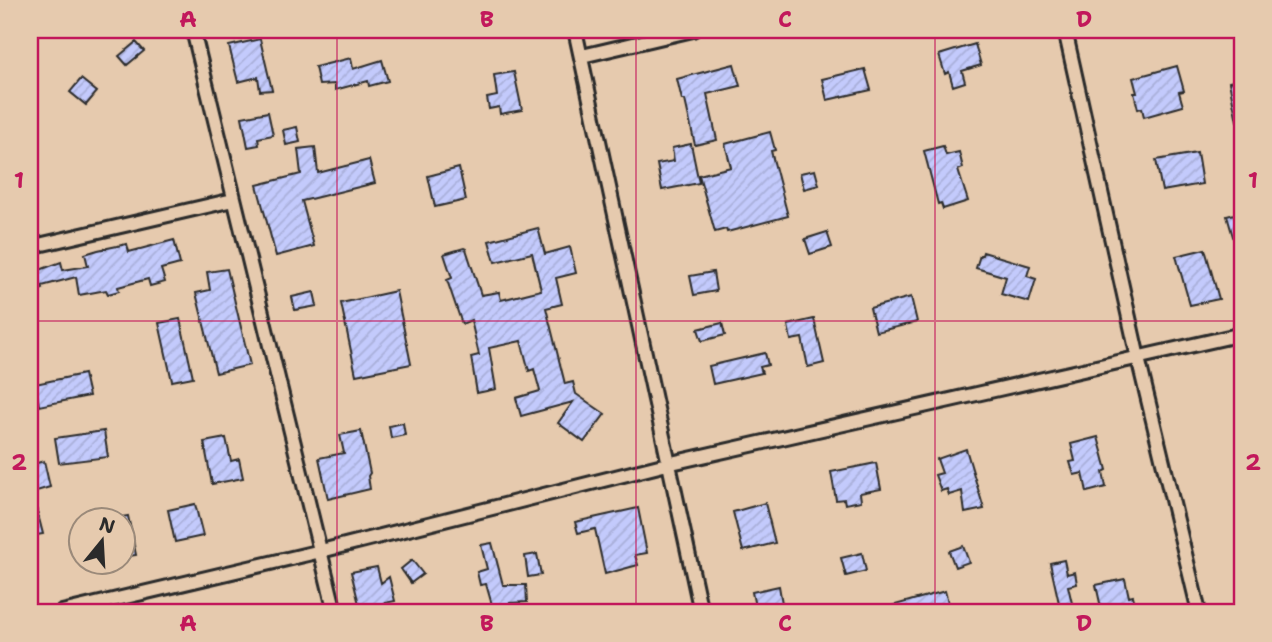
<svg xmlns="http://www.w3.org/2000/svg" width="1272" height="642" viewBox="0 0 1272 642" font-family="'Shantell Sans',sans-serif">
<defs>
<pattern id="building-hatch" width="6" height="6" patternUnits="userSpaceOnUse" patternTransform="scale(1.75)"><rect width="6" height="6" fill="#c3cafc"/><path d="M-1 1l2-2M0 6l6-6M5 7l2-2" fill="none" stroke="#a8aed8"/></pattern>
</defs>
<rect width="100%" height="100%" fill="#e6caae"/>
<filter id="ink" filterUnits="userSpaceOnUse"><feTurbulence type="fractalNoise" baseFrequency=".0143" numOctaves="2"/><feDisplacementMap in="SourceGraphic" scale="14" xChannelSelector="R" yChannelSelector="G"/><feConvolveMatrix kernelMatrix="1 2 1 2 8 2 1 2 1" color-interpolation-filters="sRGB"/></filter>
<g filter="url(#ink)">
<path fill="url(#building-hatch)" stroke="#2b2b2b" stroke-width="2" d="M 260,39 L 263,52 L 272,90 L 260,91 L 258,77 L 238,82 L 229,46 Z
M 136,42 L 144,51 L 127,65 L 119,56 Z
M 975,44 L 981,65 L 962,71 L 965,82 L 953,86 L 949,72 L 945,74 L 939,55 Z
M 351,58 L 353,69 L 382,60 L 388,81 L 369,86 L 368,81 L 335,90 L 335,84 L 319,85 L 315,67 Z
M 734,64 L 740,86 L 707,94 L 717,140 L 695,145 L 685,100 L 682,100 L 677,79 Z
M 1177,66 L 1184,91 L 1179,92 L 1183,106 L 1144,117 L 1142,108 L 1138,109 L 1134,93 L 1137,93 L 1133,78 Z
M 865,69 L 871,90 L 827,100 L 822,79 Z
M 514,72 L 522,110 L 500,114 L 499,107 L 489,109 L 487,98 L 497,96 L 494,75 Z
M 81,79 L 97,92 L 86,105 L 70,92 Z
M 1242,79 L 1242,121 L 1237,121 L 1229,82 Z
M 268,112 L 273,135 L 258,138 L 259,145 L 248,147 L 242,117 Z
M 297,127 L 300,142 L 286,145 L 283,130 Z
M 770,132 L 775,150 L 771,151 L 788,216 L 727,232 L 726,229 L 715,232 L 699,175 L 731,167 L 725,144 Z
M 691,144 L 699,183 L 662,190 L 657,164 L 674,161 L 672,148 Z
M 943,146 L 946,155 L 959,152 L 963,168 L 958,170 L 968,201 L 943,209 L 941,203 L 938,204 L 924,151 Z
M 315,147 L 318,173 L 369,160 L 375,183 L 302,201 L 314,246 L 276,256 L 257,185 L 301,174 L 298,149 Z
M 1197,153 L 1202,184 L 1162,191 L 1156,160 Z
M 459,168 L 466,200 L 435,207 L 428,176 Z
M 815,170 L 819,185 L 804,189 L 800,173 Z
M 1242,212 L 1242,257 L 1239,257 L 1227,216 Z
M 538,228 L 545,254 L 570,247 L 576,273 L 556,278 L 562,304 L 546,308 L 565,384 L 573,382 L 576,394 L 605,414 L 584,442 L 558,423 L 573,402 L 521,416 L 516,398 L 540,391 L 534,369 L 529,371 L 521,341 L 489,348 L 496,389 L 477,393 L 471,357 L 479,355 L 471,320 L 462,324 L 447,280 L 452,278 L 444,254 L 464,248 L 466,249 L 481,295 L 499,292 L 501,300 L 541,290 L 532,253 L 495,262 L 489,241 Z
M 827,232 L 832,247 L 810,254 L 805,239 Z
M 174,240 L 180,264 L 161,269 L 165,282 L 150,286 L 148,279 L 118,287 L 119,291 L 108,294 L 106,290 L 79,295 L 76,277 L 42,286 L 43,289 L 30,294 L 30,256 L 37,271 L 61,262 L 63,270 L 88,266 L 85,254 L 98,250 L 127,244 L 129,252 Z
M 1205,249 L 1219,299 L 1190,305 L 1176,256 Z
M 983,252 L 1030,266 L 1027,276 L 1036,279 L 1029,302 L 1001,294 L 1006,277 L 976,268 L 980,255 L 982,255 Z
M 227,269 L 250,365 L 216,373 L 196,293 L 210,290 L 207,272 Z
M 713,272 L 716,291 L 694,295 L 690,276 Z
M 396,291 L 411,364 L 356,375 L 341,303 Z
M 314,292 L 317,306 L 295,310 L 292,297 Z
M 911,297 L 917,322 L 876,332 L 870,308 Z
M 180,319 L 193,377 L 172,381 L 159,323 Z
M 814,319 L 824,363 L 808,367 L 802,338 L 791,340 L 788,325 Z
M 722,323 L 725,335 L 702,341 L 698,329 Z
M 765,353 L 768,365 L 760,367 L 762,373 L 713,384 L 709,366 Z
M 84,374 L 89,396 L 39,406 L 35,384 Z
M 403,423 L 405,435 L 391,438 L 389,426 Z
M 104,431 L 108,457 L 59,463 L 55,438 Z
M 361,431 L 370,473 L 368,476 L 370,489 L 328,499 L 319,458 L 344,453 L 340,435 Z
M 1098,437 L 1107,470 L 1103,472 L 1106,487 L 1087,492 L 1083,473 L 1074,475 L 1070,462 L 1075,461 L 1071,444 Z
M 226,438 L 231,461 L 239,459 L 243,478 L 212,484 L 204,442 Z
M 966,449 L 984,509 L 965,513 L 962,491 L 949,495 L 947,489 L 941,491 L 935,475 L 942,473 L 937,459 Z
M 44,461 L 50,487 L 30,493 L 30,465 Z
M 876,463 L 881,489 L 860,493 L 861,501 L 845,504 L 844,499 L 836,500 L 831,472 Z
M 34,499 L 43,534 L 30,536 L 30,500 Z
M 765,503 L 775,543 L 743,551 L 733,512 Z
M 195,504 L 203,536 L 175,542 L 168,510 Z
M 638,508 L 647,553 L 635,555 L 638,565 L 605,574 L 595,529 L 578,533 L 575,522 Z
M 128,516 L 136,555 L 122,557 L 122,517 Z
M 492,543 L 503,585 L 526,585 L 527,602 L 510,603 L 511,609 L 501,612 L 494,612 L 486,584 L 480,585 L 477,572 L 487,569 L 481,545 Z
M 963,546 L 969,562 L 955,567 L 949,551 Z
M 862,553 L 866,571 L 846,576 L 841,558 Z
M 537,554 L 541,575 L 528,577 L 525,556 Z
M 412,560 L 423,574 L 411,583 L 401,569 Z
M 1064,560 L 1067,574 L 1075,572 L 1077,584 L 1068,586 L 1074,612 L 1061,612 L 1050,563 Z
M 377,567 L 381,583 L 389,577 L 395,601 L 385,603 L 388,612 L 361,612 L 351,572 Z
M 1125,579 L 1129,597 L 1133,596 L 1137,611 L 1102,612 L 1096,585 Z
M 779,586 L 783,609 L 756,612 L 752,592 Z
M 945,591 L 950,610 L 941,612 L 881,612 L 881,609 Z"/>
<g fill="none" stroke-linecap="round" stroke-linejoin="round">
<g stroke="#2b2b2b" stroke-width="18">
<path id="minor" d="M 193,30 L 335,612
M 575,30 L 701,612
M 1065,30 L 1138,358 L 1199,612
M 582,56 L 693,30
M 30,247 L 233,200
M 62,612 L 321,551 L 667,464 L 1242,334"/>
</g>
<use href="#minor" stroke="#e6caae" stroke-width="12"/>
</g>
</g>
<path fill="none" stroke="#c2185b" stroke-width="2" stroke-opacity="0.55" d="M 337,30 L 337,612M 636,30 L 636,612M 935,30 L 935,612M 30,321 L 1242,321"/>
<rect width="1272" height="642" fill="none" stroke="#e6caae" stroke-width="77"/>
<g transform="translate(102 541) rotate(18)"><circle r="33" fill="#e6caae" stroke="#9b8a7a" stroke-width="2"/>
<path d="M0-5L12 26L0 18L-12 26Z" fill="#2b2b2b"/>
<text y="-10" font-size="19" font-weight="bold" text-anchor="middle" fill="#2b2b2b">N</text>
</g>
<rect x="38" y="38" width="1196" height="566" fill="none" stroke="#c2185b" stroke-width="2.5"/>
<g font-size="23" text-anchor="middle" font-weight="bold" fill="#c2185b">
<text x="188" y="27">A</text>
<text x="487" y="27">B</text>
<text x="785" y="27">C</text>
<text x="1084" y="27">D</text>
<text x="19" y="188">1</text>
<text x="1253" y="188">1</text>
<text x="19" y="470">2</text>
<text x="1253" y="470">2</text>
<text x="188" y="631">A</text>
<text x="487" y="631">B</text>
<text x="785" y="631">C</text>
<text x="1084" y="631">D</text>
</g>
</svg>
